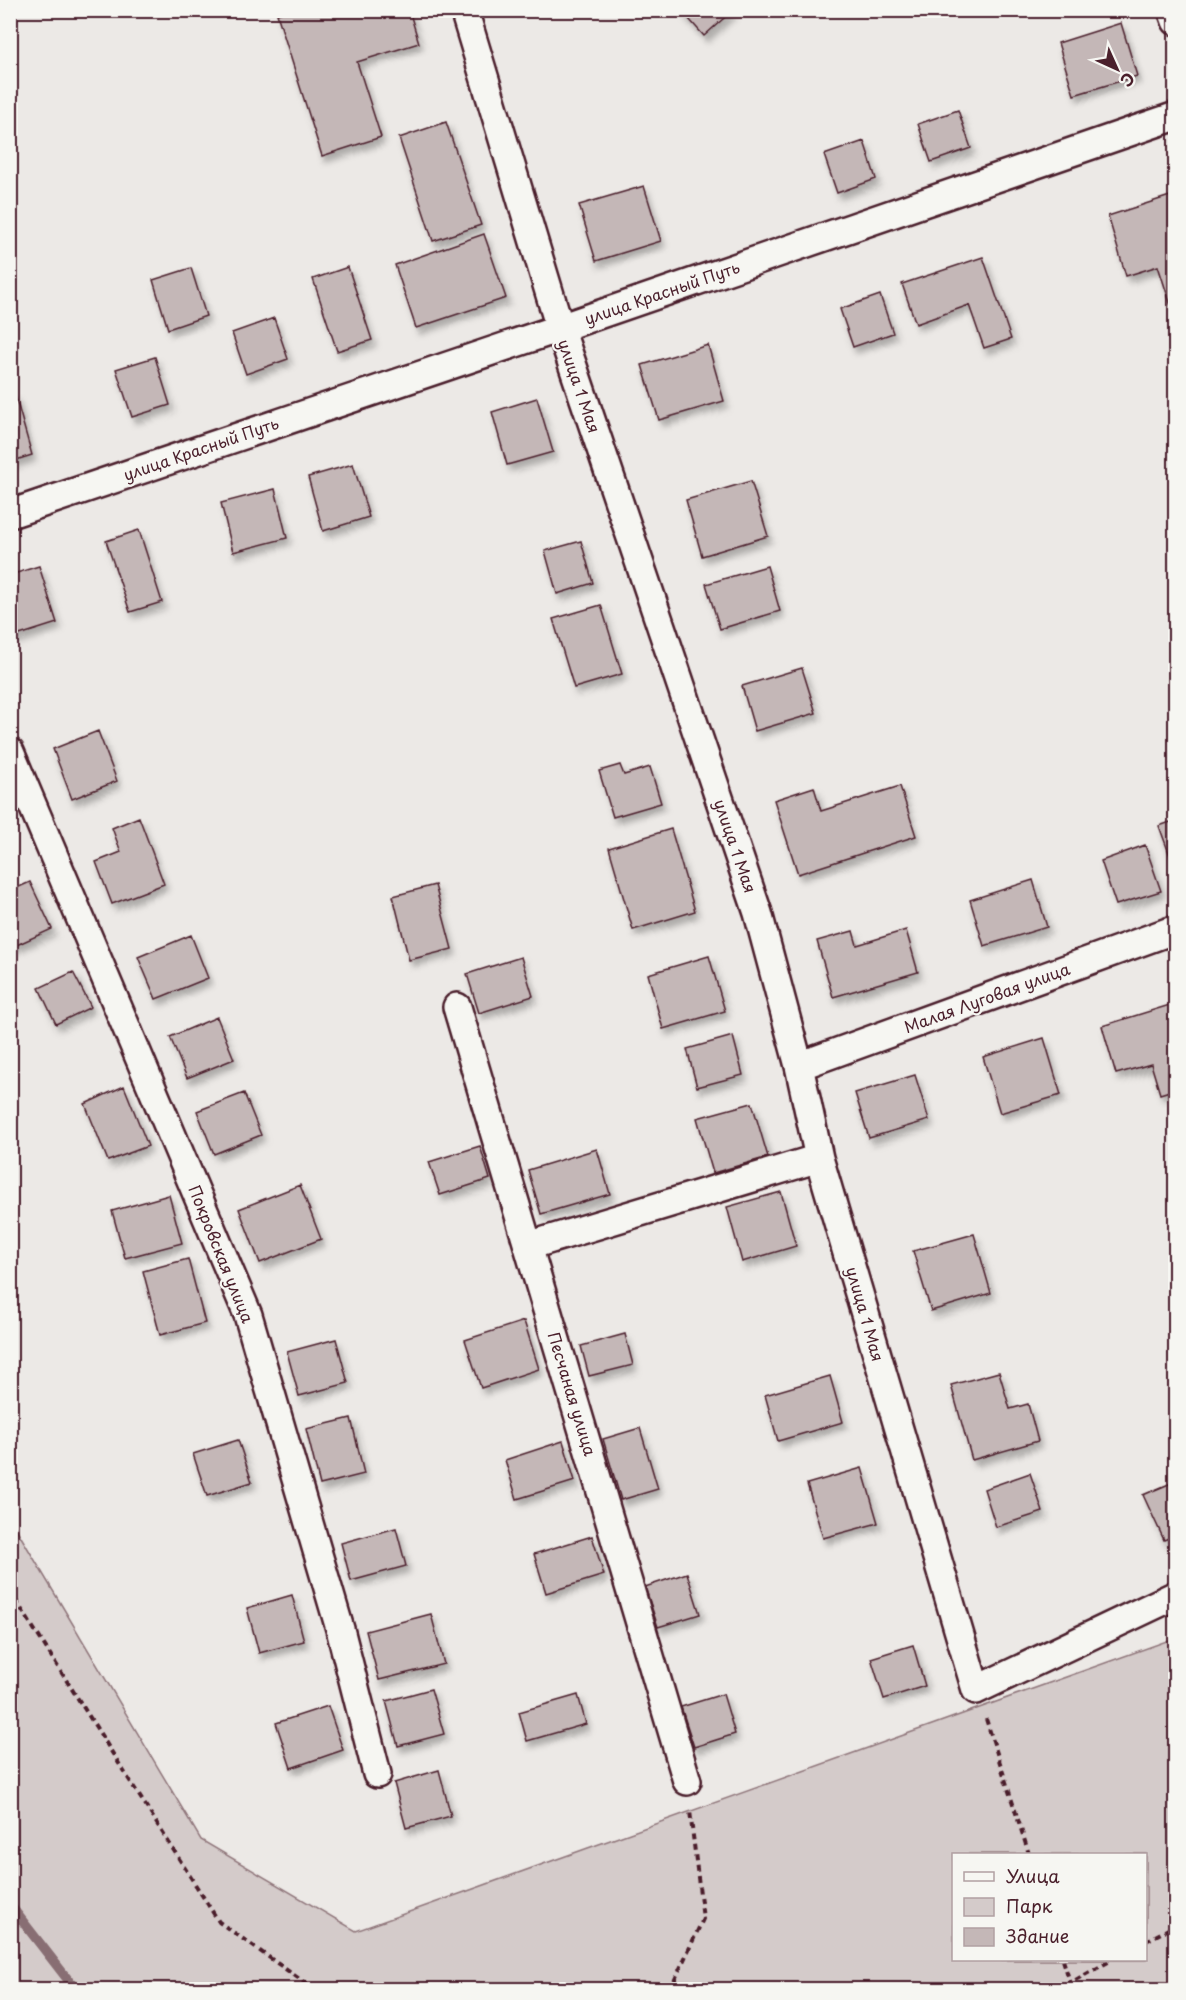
<svg xmlns="http://www.w3.org/2000/svg" width="1186" height="2000" viewBox="0 0 1186 2000" font-family="'Playpen Sans',sans-serif">
<defs>
<filter id="shadow"><feDropShadow dx="3.5" dy="6" stdDeviation="3" flood-color="#0004"/></filter>
</defs>
<rect width="100%" height="100%" fill="#ece9e6"/>
<filter id="ink" filterUnits="userSpaceOnUse"><feTurbulence type="fractalNoise" baseFrequency=".0167" numOctaves="2"/><feDisplacementMap in="SourceGraphic" scale="12" xChannelSelector="R" yChannelSelector="G"/><feConvolveMatrix kernelMatrix="1 2 1 2 8 2 1 2 1" color-interpolation-filters="sRGB"/></filter>
<g filter="url(#ink)">
<path fill="#d4cbca" stroke="#8f757a" stroke-width="1.5" fill-rule="evenodd" d="M 11,1520 L 201,1840 L 356,1931 L 1175,1638 L 1175,1989 L 11,1989 ZM 954,1854 L 1146,1854 L 1146,1960 L 954,1960 Z"/>
<g fill="none" stroke-linecap="round" stroke-linejoin="round">
<path stroke="#886e73" stroke-width="10" d="M 10,1905 L 76,1990"/>
</g>
<path fill="#c4b7b7" stroke="#4a1f2b" stroke-width="1.5" filter="url(#shadow)" d="M 288,10 L 409,10 L 419,43 L 357,62 L 381,137 L 322,156 L 277,14 Z
M 681,10 L 733,10 L 704,36 Z
M 1121,23 L 1137,76 L 1074,95 L 1058,43 Z
M 958,110 L 971,148 L 931,162 L 918,124 Z
M 446,122 L 481,225 L 433,241 L 399,138 Z
M 864,141 L 876,179 L 837,193 L 824,155 Z
M 644,186 L 661,241 L 596,261 L 579,205 Z
M 1173,195 L 1176,202 L 1176,308 L 1172,309 L 1158,266 L 1126,276 L 1108,216 Z
M 484,234 L 506,298 L 416,328 L 395,265 Z
M 983,257 L 1011,339 L 984,348 L 969,305 L 916,324 L 902,284 Z
M 348,267 L 372,340 L 337,351 L 313,279 Z
M 191,268 L 206,316 L 168,329 L 153,280 Z
M 880,295 L 893,333 L 853,347 L 840,309 Z
M 274,318 L 288,359 L 246,374 L 232,333 Z
M 708,345 L 724,401 L 659,420 L 642,365 Z
M 155,357 L 170,405 L 132,417 L 116,369 Z
M 15,395 L 32,455 L 10,462 L 10,396 Z
M 537,398 L 553,452 L 507,465 L 492,412 Z
M 353,464 L 369,517 L 323,531 L 308,477 Z
M 751,481 L 768,536 L 702,556 L 686,500 Z
M 275,489 L 287,538 L 233,552 L 221,503 Z
M 139,530 L 162,602 L 130,612 L 106,541 Z
M 581,541 L 593,583 L 557,594 L 545,551 Z
M 39,566 L 57,623 L 10,638 L 10,575 Z
M 767,566 L 780,611 L 720,629 L 706,584 Z
M 601,605 L 622,674 L 574,688 L 553,619 Z
M 802,668 L 816,713 L 755,731 L 742,686 Z
M 98,731 L 117,781 L 72,799 L 53,749 Z
M 620,765 L 624,775 L 650,767 L 661,803 L 613,817 L 599,771 Z
M 900,786 L 916,836 L 798,874 L 774,800 L 814,787 L 821,811 Z
M 139,817 L 164,884 L 112,904 L 96,862 L 121,852 L 112,828 Z
M 1176,820 L 1176,872 L 1159,826 Z
M 671,829 L 695,911 L 633,930 L 609,848 Z
M 1145,845 L 1161,891 L 1116,905 L 1101,861 Z
M 1033,880 L 1047,927 L 984,946 L 970,900 Z
M 30,882 L 52,929 L 10,948 L 10,891 Z
M 435,885 L 452,949 L 409,960 L 393,896 Z
M 906,930 L 918,972 L 833,997 L 817,941 L 853,931 L 857,945 Z
M 191,935 L 208,978 L 156,999 L 138,957 Z
M 709,956 L 725,1011 L 663,1029 L 648,974 Z
M 521,957 L 533,996 L 479,1013 L 467,974 Z
M 73,972 L 91,1007 L 56,1024 L 39,988 Z
M 1176,1003 L 1176,1089 L 1160,1094 L 1151,1064 L 1116,1074 L 1102,1026 Z
M 217,1017 L 234,1059 L 187,1078 L 170,1037 Z
M 733,1036 L 743,1075 L 697,1087 L 687,1049 Z
M 1044,1038 L 1061,1095 L 1000,1113 L 983,1057 Z
M 915,1075 L 929,1120 L 869,1138 L 855,1093 Z
M 124,1086 L 148,1146 L 108,1161 L 85,1104 Z
M 244,1093 L 261,1135 L 214,1154 L 197,1111 Z
M 752,1103 L 768,1157 L 713,1173 L 697,1118 Z
M 480,1146 L 490,1179 L 440,1195 L 429,1162 Z
M 597,1149 L 610,1194 L 541,1214 L 528,1170 Z
M 300,1185 L 321,1239 L 260,1263 L 239,1209 Z
M 781,1192 L 796,1246 L 742,1262 L 727,1207 Z
M 169,1195 L 182,1243 L 125,1258 L 112,1211 Z
M 974,1234 L 991,1293 L 931,1311 L 913,1251 Z
M 188,1259 L 205,1323 L 160,1335 L 143,1271 Z
M 524,1321 L 539,1369 L 481,1388 L 465,1340 Z
M 625,1334 L 633,1365 L 589,1376 L 581,1346 Z
M 336,1339 L 348,1383 L 299,1396 L 287,1352 Z
M 999,1372 L 1010,1409 L 1028,1404 L 1038,1441 L 972,1460 L 951,1385 Z
M 830,1376 L 843,1422 L 778,1441 L 765,1395 Z
M 351,1418 L 364,1474 L 320,1485 L 306,1429 Z
M 640,1428 L 658,1489 L 621,1500 L 603,1439 Z
M 238,1440 L 252,1482 L 207,1496 L 193,1454 Z
M 563,1441 L 575,1481 L 517,1499 L 505,1460 Z
M 862,1468 L 878,1523 L 823,1538 L 807,1484 Z
M 1030,1473 L 1043,1512 L 996,1527 L 984,1489 Z
M 1176,1481 L 1176,1535 L 1164,1540 L 1143,1495 Z
M 396,1528 L 406,1566 L 351,1581 L 341,1543 Z
M 592,1536 L 604,1575 L 546,1593 L 534,1554 Z
M 687,1573 L 700,1614 L 658,1627 L 645,1587 Z
M 292,1595 L 304,1641 L 259,1653 L 247,1608 Z
M 431,1614 L 444,1664 L 379,1680 L 366,1631 Z
M 913,1645 L 925,1686 L 884,1699 L 871,1658 Z
M 431,1689 L 444,1734 L 398,1746 L 386,1701 Z
M 723,1694 L 735,1734 L 694,1747 L 681,1707 Z
M 578,1695 L 586,1724 L 527,1741 L 519,1712 Z
M 328,1706 L 343,1750 L 291,1768 L 276,1723 Z
M 439,1770 L 451,1816 L 406,1828 L 394,1783 Z"/>
<g fill="none" stroke-linecap="round" stroke-linejoin="round">
<g stroke="#4a1f2b" stroke-width="32">
<path id="street" d="M 464,10 L 560,328 L 758,913 L 799,1066 L 819,1158 L 976,1690 L 1176,1595
M 1172,10 L 1176,21
M 10,514 L 560,328 L 1176,116
M 10,752 L 248,1315 L 340,1629 L 377,1774
M 457,1007 L 687,1781
M 799,1066 L 1176,929
M 528,1246 L 819,1158"/>
</g>
<path stroke="#4a1f2b" stroke-width="4" stroke-dasharray="6 4.5" stroke-linecap="butt" d="M 10,1591 L 219,1922 L 315,1990
M 986,1719 L 1029,1854
M 1146,1941 L 1176,1925
M 1063,1960 L 1070,1982
M 670,1990 L 703,1919 L 690,1811
M 1057,1990 L 1112,1960"/>
<use href="#street" stroke="#f6f6f2" stroke-width="27"/>
</g>
</g>
<g text-anchor="middle" stroke-width="4.5" stroke-linejoin="round" paint-order="stroke">
<g font-size="16" fill="#4a1f2b" stroke="#f6f6f2">
<text transform="translate(662 293) rotate(-19)" y="6">улица Красный Путь</text>
<text transform="translate(579 386) rotate(71)" y="6">улица 1 Мая</text>
<text transform="translate(201 449) rotate(-19)" y="6">улица Красный Путь</text>
<text transform="translate(735 846) rotate(71)" y="6">улица 1 Мая</text>
<text transform="translate(987 998) rotate(-20)" y="6">Малая Луговая улица</text>
<text transform="translate(221 1254) rotate(68)" y="6">Покровская улица</text>
<text transform="translate(865 1314) rotate(74)" y="6">улица 1 Мая</text>
<text transform="translate(572 1394) rotate(73)" y="6">Песчаная улица</text>
</g>
</g>
<rect width="1186" height="2000" fill="none" stroke="#f6f6f2" stroke-width="36"/>
<rect x="18" y="18" width="1150" height="1964" fill="none" stroke="#4a1f2b" stroke-width="2" filter="url(#ink)"/>
<rect x="952" y="1853" width="195" height="108" fill="#f6f6f2" stroke="#b1a0a2" stroke-width="1.5"/>
<rect x="964" y="1872" width="30" height="9" fill="#f6f6f2" stroke="#b1a0a2" stroke-width="1.5"/>
<text x="1006" y="1883" font-size="18" fill="#4a1f2b">Улица</text>
<rect x="964" y="1898" width="30" height="18" fill="#d4cbca" stroke="#b1a0a2" stroke-width="1.5"/>
<text x="1006" y="1913" font-size="18" fill="#4a1f2b">Парк</text>
<rect x="964" y="1928" width="30" height="18" fill="#c4b7b7" stroke="#b1a0a2" stroke-width="1.5"/>
<text x="1006" y="1943" font-size="18" fill="#4a1f2b">Здание</text>
<g transform="translate(1117 69) rotate(135)" stroke="#f6f6f2" stroke-width="4.5" paint-order="stroke">
<path d="M0-4.5L10 22L0 15L-10 22Z" fill="#4a1f2b"/>
<text y="-9" font-size="16" font-weight="bold" text-anchor="middle" fill="#4a1f2b">С</text>
</g>
</svg>
